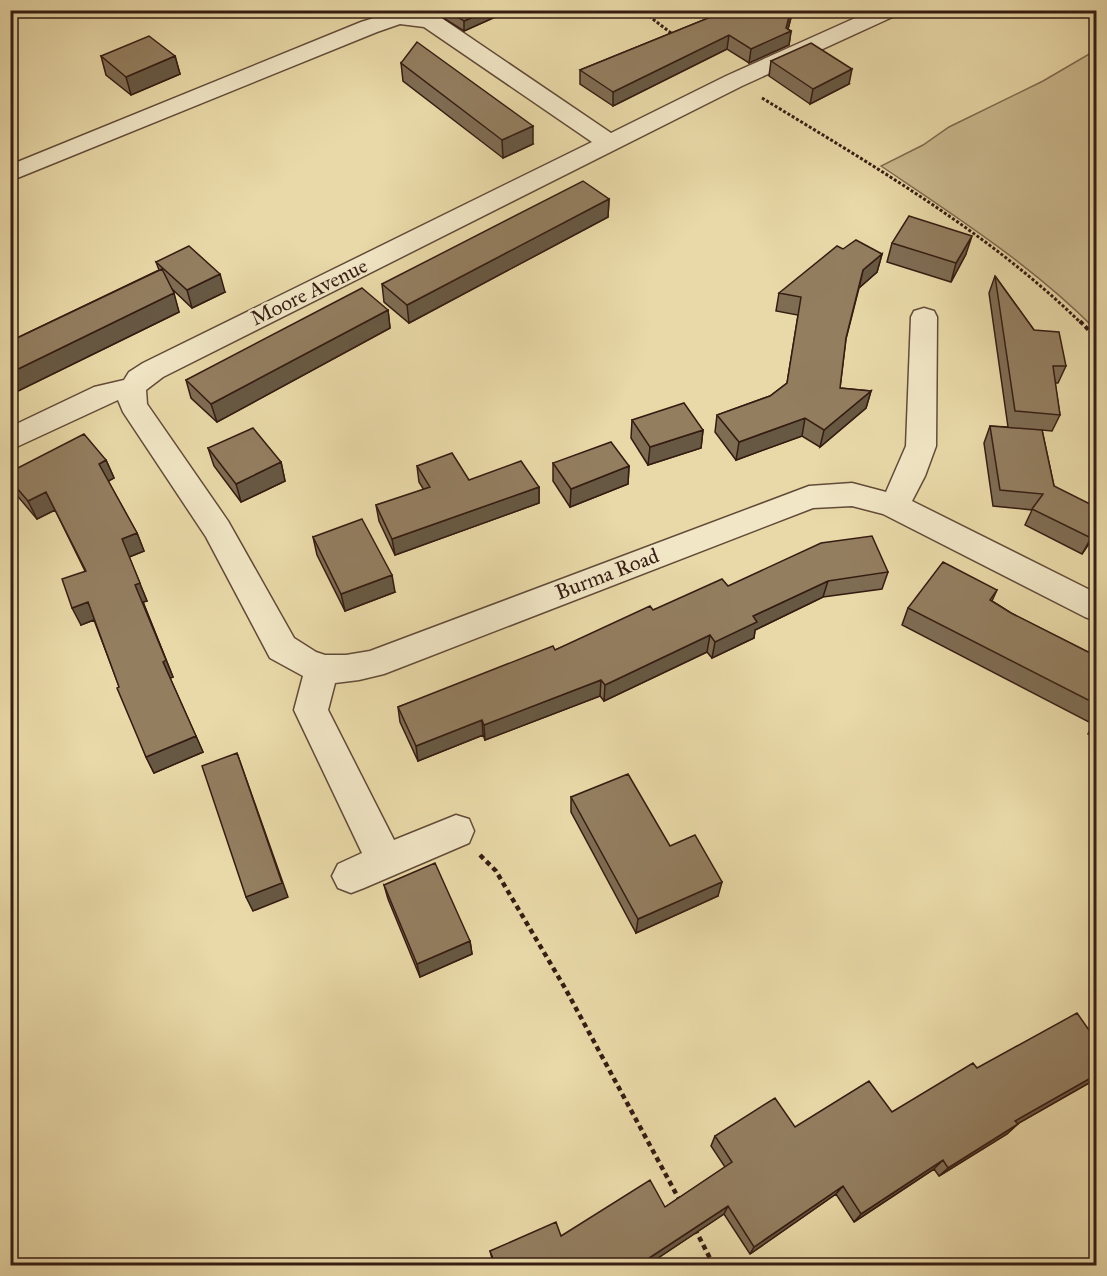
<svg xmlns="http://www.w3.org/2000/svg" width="1107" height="1276" viewBox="0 0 1107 1276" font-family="'IM FELL Great Primer',serif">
<rect width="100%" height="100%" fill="#e9d9a8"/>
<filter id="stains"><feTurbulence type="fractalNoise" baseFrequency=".00333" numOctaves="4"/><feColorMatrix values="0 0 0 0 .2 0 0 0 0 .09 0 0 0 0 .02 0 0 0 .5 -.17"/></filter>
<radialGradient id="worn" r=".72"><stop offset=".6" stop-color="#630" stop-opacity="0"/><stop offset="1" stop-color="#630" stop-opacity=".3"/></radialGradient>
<path fill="#cab98e" stroke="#806a50" stroke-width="1.5" d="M 1096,50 L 1096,330 C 1033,266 955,216 881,166 L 923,145 L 949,127 L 1043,81 Z"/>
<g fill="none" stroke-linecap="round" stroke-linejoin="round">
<g stroke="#624b38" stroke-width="3">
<path id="minor" d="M 873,10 L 902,10 L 899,14 L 742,86 L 163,377 L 146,390 L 147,404 L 228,521 L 294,638 L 316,652 L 325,655 L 346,655 L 370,651 L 809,486 L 852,483 L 886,492 L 906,446 L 911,317 L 914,311 L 924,308 L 934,311 L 937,317 L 936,446 L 925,476 L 912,501 L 1096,593 L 1096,621 L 1085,617 L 883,514 L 852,506 L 813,508 L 384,674 L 359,680 L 335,683 L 328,710 L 394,840 L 456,815 L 469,819 L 474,831 L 469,843 L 364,888 L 351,893 L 338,888 L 332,876 L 338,864 L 362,853 L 294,710 L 303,676 L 270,658 L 206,537 L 123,412 L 118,400 L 10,450 L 10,427 L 94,387 L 124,380 L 129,372 L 143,363 L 592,142 L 424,27 L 400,24 L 377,32 L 10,181 L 10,165 L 361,22 C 389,13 411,8 440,17 L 611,133 L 726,76 Z"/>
</g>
<path stroke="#351c12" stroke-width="3" stroke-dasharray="3 2" stroke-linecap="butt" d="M 641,10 L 675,36
M 762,98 C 872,165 988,232 1081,323"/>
<path stroke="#351c12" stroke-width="4" stroke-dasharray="4.5 3" stroke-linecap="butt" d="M 1080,321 L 1096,338"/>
<path stroke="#351c12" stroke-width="4.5" stroke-dasharray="5 4" stroke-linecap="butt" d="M 480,855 L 496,871 L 565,988 L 680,1201
M 695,1229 L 714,1266"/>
<use href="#minor" fill="#f1e6c6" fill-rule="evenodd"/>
</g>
<path fill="#7e6c53" stroke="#351c12" stroke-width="1.5" d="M 436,10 L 502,10 L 502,14 L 464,31 L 437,14 Z
M 728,10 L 793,10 L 788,29 L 791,31 L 789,45 L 749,63 L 727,49 L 613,106 L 580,84 L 580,70 Z
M 101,56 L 175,56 L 180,74 L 131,95 L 106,75 Z
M 771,61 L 849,84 L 810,104 L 769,76 Z
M 401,63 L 533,144 L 503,158 L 403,81 Z
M 609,199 L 608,217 L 409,323 L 384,302 L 382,284 Z
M 892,243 L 966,254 L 951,282 L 887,262 Z
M 882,254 L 877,272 L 859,288 L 846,339 L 840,388 L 871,391 L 866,408 L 820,447 L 802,436 L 736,460 L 715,432 L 717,415 L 770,396 L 787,383 L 798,315 L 776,311 L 779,293 Z
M 156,262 L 225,292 L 192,308 L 172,289 L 179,312 L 16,392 L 15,390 L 10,392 L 10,330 L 17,338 L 159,270 Z
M 995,276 L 1034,330 L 1066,366 L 1058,383 L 1055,383 L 1060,415 L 1052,431 L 1042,430 L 1054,486 L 1096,533 L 1082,554 L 1025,525 L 1032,510 L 993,506 L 984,443 L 990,426 L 1008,427 L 989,293 Z
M 388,310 L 390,328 L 217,422 L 191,398 L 186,380 Z
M 632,420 L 703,430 L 701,448 L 648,465 L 631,438 Z
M 208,448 L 281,462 L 285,481 L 241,502 L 214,466 Z
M 106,460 L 114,478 L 108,481 L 137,533 L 144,551 L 129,557 L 147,601 L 143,602 L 173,677 L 170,678 L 203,752 L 154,773 L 146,757 L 94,620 L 81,625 L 85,571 L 55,510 L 37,519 L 15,493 L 10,483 L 10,472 Z
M 553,463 L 629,466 L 628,484 L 570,507 L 553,481 Z
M 417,466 L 469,480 L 539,487 L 539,503 L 395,555 L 379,521 L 376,505 L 424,490 L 419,482 Z
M 313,537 L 395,592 L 345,611 L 317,555 Z
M 888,572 L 882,589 L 823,597 L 755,630 L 754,638 L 712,658 L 707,652 L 604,701 L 600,696 L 485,740 L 483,735 L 418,761 L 400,722 L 398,707 L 555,650 L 653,610 L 728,586 Z
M 997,590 L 992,601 L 1011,613 L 1096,656 L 1096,738 L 1088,734 L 1093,724 L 902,625 L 908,608 Z
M 571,797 L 670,846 L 718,896 L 636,933 L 571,812 Z
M 384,885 L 470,941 L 472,954 L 420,977 L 388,899 Z
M 977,1068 L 1096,1079 L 1017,1124 L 1007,1134 L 939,1176 L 934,1169 L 854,1222 L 836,1194 L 750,1254 L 724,1214 L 646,1266 L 494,1266 L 490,1251 L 561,1236 L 665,1207 L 725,1167 L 711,1146 L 715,1136 L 795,1127 L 892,1112 Z"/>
<path fill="#675843" stroke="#351c12" stroke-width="1.5" d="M 489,10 L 502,10 L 502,14 L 464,31 L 464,21 Z
M 791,10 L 793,10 L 787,33 L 791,31 L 789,45 L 749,63 L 751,49 L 786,28 Z
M 729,35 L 727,49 L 613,106 L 613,92 Z
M 175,56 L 180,74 L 131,95 L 126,77 Z
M 852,69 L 849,84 L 810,104 L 813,89 Z
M 533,126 L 533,144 L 503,158 L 502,140 Z
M 609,199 L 608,217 L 409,323 L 407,305 Z
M 972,236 L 966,254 L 951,282 L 956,263 Z
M 882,254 L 877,272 L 859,288 L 863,270 Z
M 220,274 L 225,292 L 192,308 L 187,290 Z
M 174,293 L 179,312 L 16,392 L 10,379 L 10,373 Z
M 388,310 L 390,328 L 217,422 L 211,404 Z
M 10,381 L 15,390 L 10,392 Z
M 871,391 L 866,408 L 820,447 L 824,430 Z
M 805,418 L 802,436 L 736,460 L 739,442 Z
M 703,430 L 701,448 L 648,465 L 650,447 Z
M 106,460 L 114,478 L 107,482 L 99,464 Z
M 281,462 L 285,481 L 241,502 L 236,484 Z
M 629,466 L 628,484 L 570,507 L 571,489 Z
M 539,487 L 539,503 L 395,555 L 392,539 Z
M 46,492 L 55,510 L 37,519 L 28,501 Z
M 10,510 L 17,522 L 10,525 Z
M 1096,529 L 1096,533 L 1082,554 L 1091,538 Z
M 137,533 L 144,551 L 129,557 L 147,601 L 143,602 L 173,677 L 170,678 L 163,662 L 135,585 L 122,539 Z
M 392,575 L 395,592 L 345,611 L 341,594 Z
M 828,581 L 823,597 L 755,630 L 754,638 L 712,658 L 715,642 L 753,616 Z
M 88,602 L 96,619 L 81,625 L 72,608 Z
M 710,635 L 707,652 L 604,701 L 605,685 Z
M 601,680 L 600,696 L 485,740 L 484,725 Z
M 482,720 L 483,735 L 418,761 L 416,746 Z
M 196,736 L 203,752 L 154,773 L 146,757 Z
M 237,753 L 288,897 L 253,911 L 246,897 Z
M 722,882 L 718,896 L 636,933 L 638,919 Z
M 470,941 L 472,954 L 420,977 L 417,964 Z
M 1096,1075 L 1096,1079 L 1005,1131 L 1015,1121 Z
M 1018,1124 L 1007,1134 L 939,1176 L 948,1168 Z
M 943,1160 L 934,1169 L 854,1222 L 861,1214 Z
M 843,1186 L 836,1194 L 750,1254 L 754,1247 Z
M 728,1206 L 724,1214 L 646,1266 L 637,1266 Z
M 604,1259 L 603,1266 L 590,1266 Z"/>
<path fill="#937e60" stroke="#351c12" stroke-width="1.5" d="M 446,10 L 489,10 L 464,21 Z
M 728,10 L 791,10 L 786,28 L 791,31 L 751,49 L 729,35 L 613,92 L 580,70 Z
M 149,36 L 175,56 L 126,77 L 101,56 Z
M 417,42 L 533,126 L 502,140 L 401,63 Z
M 811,43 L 852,69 L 813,89 L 771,61 Z
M 583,181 L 609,199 L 407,305 L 382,284 Z
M 909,216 L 972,236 L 956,263 L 892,243 Z
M 856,240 L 882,254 L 863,270 L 846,338 L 840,388 L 871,391 L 824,430 L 805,418 L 739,442 L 717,415 L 770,396 L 787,383 L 801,297 L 779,293 L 837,246 L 843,249 Z
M 189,246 L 220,274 L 187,290 L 156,262 Z
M 162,269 L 174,293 L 10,373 L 10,330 L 17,338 Z
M 995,276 L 1034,330 L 1059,332 L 1066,366 L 1053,366 L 1060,415 L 1015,411 Z
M 362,288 L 388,310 L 211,404 L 186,380 Z
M 684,403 L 703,430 L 650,447 L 632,420 Z
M 990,426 L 1042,430 L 1054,486 L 1096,507 L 1096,529 L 1091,538 L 1032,509 L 1043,494 L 1000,490 Z
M 253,428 L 281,462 L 236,484 L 208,448 Z
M 84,434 L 106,460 L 99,464 L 137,533 L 122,539 L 140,583 L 135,585 L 166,660 L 163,662 L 196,736 L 146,757 L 117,688 L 119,687 L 88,602 L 72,608 L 62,579 L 86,571 L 46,492 L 28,501 L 10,480 L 10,472 Z
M 611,442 L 629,466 L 571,489 L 553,463 Z
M 452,453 L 469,480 L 521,461 L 539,487 L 392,539 L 376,505 L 430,487 L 417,466 Z
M 362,519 L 392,575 L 341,594 L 313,537 Z
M 872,536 L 888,572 L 828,581 L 753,616 L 757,622 L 715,642 L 710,635 L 605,685 L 601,680 L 484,725 L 482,720 L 416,746 L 398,707 L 553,646 L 555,650 L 650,606 L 653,610 L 722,579 L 728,586 L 821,543 Z
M 943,562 L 997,590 L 990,600 L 1011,613 L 1096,656 L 1096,704 L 908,608 Z
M 237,753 L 282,883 L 246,897 L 202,766 Z
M 628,774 L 670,846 L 695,835 L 722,882 L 638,919 L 571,797 Z
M 435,863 L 470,941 L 417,964 L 384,885 Z
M 1077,1013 L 1096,1040 L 1096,1075 L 1015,1121 L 1018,1124 L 948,1168 L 943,1160 L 861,1214 L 843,1186 L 754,1247 L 728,1206 L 637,1266 L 608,1266 L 604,1259 L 590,1266 L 496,1266 L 490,1251 L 556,1222 L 561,1236 L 650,1180 L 665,1207 L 732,1162 L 715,1136 L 775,1098 L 795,1127 L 869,1081 L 892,1112 L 973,1063 L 977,1068 Z"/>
<g text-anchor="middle" stroke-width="5" stroke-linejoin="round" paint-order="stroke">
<g font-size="21" fill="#351c12" stroke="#f1e6c6">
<text transform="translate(309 292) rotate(-26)" y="7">Moore Avenue</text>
<text transform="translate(607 574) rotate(-21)" y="7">Burma Road</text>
</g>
</g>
<rect width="1107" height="1276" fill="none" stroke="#e9d9a8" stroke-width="36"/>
<rect x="12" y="12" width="1083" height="1252" fill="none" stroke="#351c12" stroke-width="3"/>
<rect x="18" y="18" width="1071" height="1240" fill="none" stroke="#351c12" stroke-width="1.5"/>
<rect width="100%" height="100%" filter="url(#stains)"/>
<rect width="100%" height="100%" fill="url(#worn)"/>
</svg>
